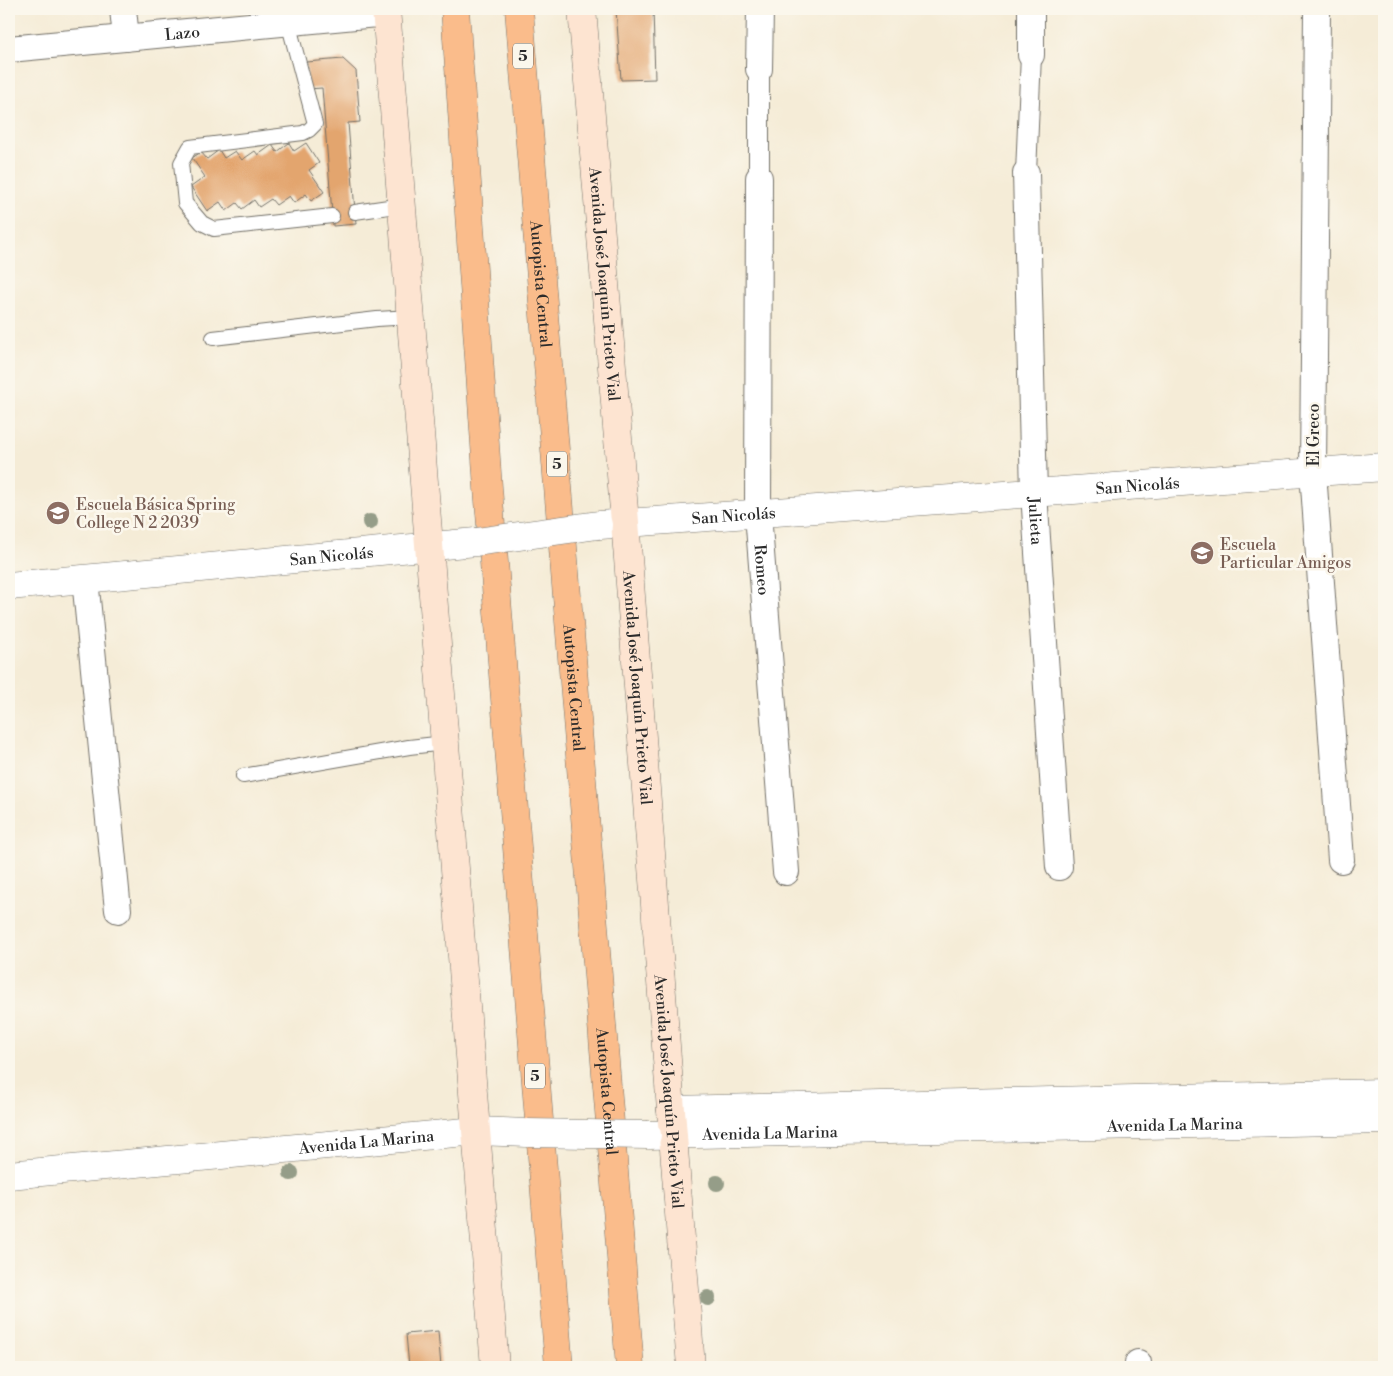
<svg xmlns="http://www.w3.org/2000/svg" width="1393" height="1376" viewBox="0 0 1393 1376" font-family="'Libre Bodoni',serif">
<rect width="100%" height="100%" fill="#fbf7ec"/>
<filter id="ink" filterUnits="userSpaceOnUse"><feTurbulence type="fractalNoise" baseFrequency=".02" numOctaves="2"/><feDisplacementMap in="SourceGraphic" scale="10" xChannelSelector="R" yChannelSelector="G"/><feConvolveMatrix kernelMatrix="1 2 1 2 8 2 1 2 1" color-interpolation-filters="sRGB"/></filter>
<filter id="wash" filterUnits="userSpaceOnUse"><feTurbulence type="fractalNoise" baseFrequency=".0096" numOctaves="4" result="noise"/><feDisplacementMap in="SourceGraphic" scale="20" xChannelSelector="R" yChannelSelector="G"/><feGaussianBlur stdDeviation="1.12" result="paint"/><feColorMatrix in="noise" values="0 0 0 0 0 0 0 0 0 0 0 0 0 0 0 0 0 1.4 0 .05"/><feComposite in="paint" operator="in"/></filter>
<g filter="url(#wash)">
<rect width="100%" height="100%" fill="#f5ecd7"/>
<g id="blocks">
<path fill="#e3a56e" d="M 616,9 L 653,9 L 655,79 L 621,80 Z
M 343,59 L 356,71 L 360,122 L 348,123 L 356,224 L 333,226 L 322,88 L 308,89 L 306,62 Z
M 289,143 L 294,151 L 306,143 L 319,163 L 309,170 L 324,192 L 311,201 L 306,194 L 294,203 L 289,196 L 276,205 L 271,199 L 259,207 L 254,200 L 242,209 L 237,203 L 226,211 L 220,202 L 207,211 L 191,187 L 205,177 L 192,158 L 201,152 L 207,159 L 219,150 L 224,158 L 235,151 L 242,160 L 255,151 L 258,155 L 272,145 L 277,152 Z
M 438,1331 L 441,1367 L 409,1367 L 406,1334 Z"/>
</g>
</g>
<g filter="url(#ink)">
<use href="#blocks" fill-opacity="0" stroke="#726f67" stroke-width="1"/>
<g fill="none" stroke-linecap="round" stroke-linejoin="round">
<g stroke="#726f67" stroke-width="16">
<path id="service" d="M 288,22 L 315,124 L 309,130 L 303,133 L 190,147 L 181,163 L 185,203 L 202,223 L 214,229 L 332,216
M 355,212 L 402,205
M 213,338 L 377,319 L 411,317
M 243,776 L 409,747 L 445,743"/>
</g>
<g stroke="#726f67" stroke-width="22">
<path id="pedestrian" d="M 1026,173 L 1031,55
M 759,178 L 759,69"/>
</g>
<g stroke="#726f67" stroke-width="28">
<g id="minor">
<path d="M 123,9 L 126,38"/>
<path d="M 1317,9 L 1313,472 L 1341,860"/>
<path id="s1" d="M 9,49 L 387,13"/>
<path d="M 1031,55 L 1031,9"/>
<path d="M 759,69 L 760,9"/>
<path id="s2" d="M 1026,173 L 1034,493 L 1059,867"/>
<path id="s3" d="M 759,178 L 758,514 L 786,872"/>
<path d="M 85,579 L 118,910"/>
<path d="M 1138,1363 L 1138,1367"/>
</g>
</g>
<g stroke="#726f67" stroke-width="29">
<g id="tertiary">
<path id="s4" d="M 600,525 L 1384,467"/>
<path id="s5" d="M 9,586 L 476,542"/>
<path d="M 671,1110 L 1384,1093"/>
<path id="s6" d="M 649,1135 L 1384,1120"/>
<path id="s7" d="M 9,1175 L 476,1131 L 528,1133"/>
</g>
</g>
<g stroke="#726f67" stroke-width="29">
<g id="secondary">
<path d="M 386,9 L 495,1367"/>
<path id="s8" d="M 582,9 L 628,558 L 691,1367"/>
</g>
</g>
<g stroke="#726f67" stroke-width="29">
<g id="motorway">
<path d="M 455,9 L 488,488 L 559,1367"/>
<path id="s9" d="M 519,9 L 630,1367"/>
</g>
</g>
<use href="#service" stroke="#fff" stroke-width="14"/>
<use href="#pedestrian" stroke="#fff" stroke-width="20"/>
<use href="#minor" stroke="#fff" stroke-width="26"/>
<use href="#tertiary" stroke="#fff" stroke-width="28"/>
<use href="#secondary" stroke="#fde4d1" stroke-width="28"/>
<use href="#motorway" stroke="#fabc8b" stroke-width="28"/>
<g stroke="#726f67" stroke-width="29" stroke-linecap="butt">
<path id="tertiary-bridge" d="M 476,542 L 598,525
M 528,1133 L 647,1135"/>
</g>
<use href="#tertiary-bridge" stroke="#fff" stroke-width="28"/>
</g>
<g fill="#959d88">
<circle cx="370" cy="522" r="8"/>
<circle cx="291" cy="1173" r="8"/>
<circle cx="717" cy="1183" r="8"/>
<circle cx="708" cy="1298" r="8"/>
</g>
</g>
<defs>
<g id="school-disc" transform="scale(1.25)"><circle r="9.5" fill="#8d6e63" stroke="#fbf7ec"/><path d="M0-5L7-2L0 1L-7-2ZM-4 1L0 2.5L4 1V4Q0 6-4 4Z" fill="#fff"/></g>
</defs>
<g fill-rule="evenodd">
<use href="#school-disc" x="58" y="513"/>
<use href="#school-disc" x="1202" y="553"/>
</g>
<g text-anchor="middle" stroke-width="5" stroke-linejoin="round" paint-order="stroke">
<g fill="#fbf7ec" stroke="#696865" stroke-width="1">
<rect x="513" y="43.5" width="20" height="25" rx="4"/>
<rect x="547" y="451.5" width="20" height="25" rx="4"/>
<rect x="525" y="1063.5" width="20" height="25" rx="4"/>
</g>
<g font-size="15" font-weight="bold" fill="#2b2b2b">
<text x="523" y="61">5</text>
<text x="557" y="469">5</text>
<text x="535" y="1081">5</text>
</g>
<g font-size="16" fill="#2b2b2b" stroke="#fbf7ec">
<text dy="6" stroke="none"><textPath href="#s1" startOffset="174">Lazo</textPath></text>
<text dy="6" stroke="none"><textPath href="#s9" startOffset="276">Autopista Central</textPath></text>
<text dy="6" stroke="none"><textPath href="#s8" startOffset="276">Avenida José Joaquín Prieto Vial</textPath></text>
<text transform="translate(1313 435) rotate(-90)" y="6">El Greco</text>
<text dy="6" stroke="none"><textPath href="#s4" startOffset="539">San Nicolás</textPath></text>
<text dy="6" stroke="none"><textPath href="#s4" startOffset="134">San Nicolás</textPath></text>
<text dy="6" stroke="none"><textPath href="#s2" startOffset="348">Julieta</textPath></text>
<text dy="6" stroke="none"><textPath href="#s5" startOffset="324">San Nicolás</textPath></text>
<text dy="6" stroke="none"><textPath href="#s3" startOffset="392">Romeo</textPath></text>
<text dy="6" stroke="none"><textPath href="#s9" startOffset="681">Autopista Central</textPath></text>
<text dy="6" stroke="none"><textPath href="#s8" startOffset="681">Avenida José Joaquín Prieto Vial</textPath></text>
<text dy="6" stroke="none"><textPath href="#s9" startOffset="1086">Autopista Central</textPath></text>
<text dy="6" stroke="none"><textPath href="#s8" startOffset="1086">Avenida José Joaquín Prieto Vial</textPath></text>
<text dy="6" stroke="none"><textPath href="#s6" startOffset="526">Avenida La Marina</textPath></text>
<text dy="6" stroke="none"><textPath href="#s6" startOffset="121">Avenida La Marina</textPath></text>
<text dy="6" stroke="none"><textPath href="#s7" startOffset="359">Avenida La Marina</textPath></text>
</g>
<g font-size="16" fill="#785e54" stroke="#fbf7ec" text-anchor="start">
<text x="76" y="510">Escuela Básica Spring<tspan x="76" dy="18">College N 2 2039</tspan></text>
<text x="1220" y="550">Escuela<tspan x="1220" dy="18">Particular Amigos</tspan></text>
</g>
</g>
<rect width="1393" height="1376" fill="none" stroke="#fbf7ec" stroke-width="30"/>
</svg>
